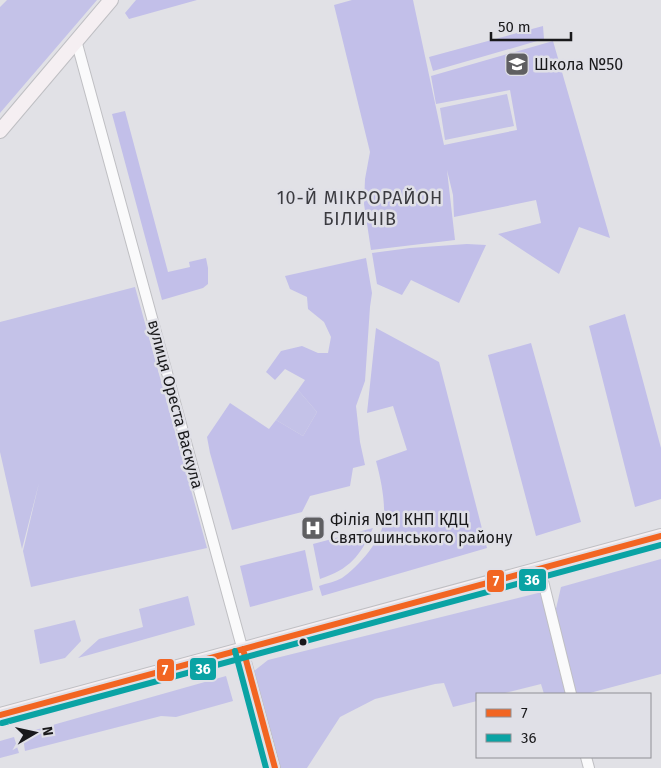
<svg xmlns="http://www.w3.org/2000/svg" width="661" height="768" viewBox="0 0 661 768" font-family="'Fira Sans',sans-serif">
<rect width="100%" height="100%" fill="#e1e1e6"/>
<path fill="#c4c2e8" d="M 7,0 L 97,0 L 0,113 L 0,7 Z
M 507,94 L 514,126 L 445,140 L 440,108 Z
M 135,287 L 207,548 L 31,587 L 23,551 L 39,483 L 22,549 L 0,452 L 0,322 Z
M 298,390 L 317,412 L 303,436 L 276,420 Z
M 661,559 L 661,674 L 586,694 L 544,694 L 541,684 L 501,694 L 477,694 L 477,701 L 453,707 L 444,683 L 435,684 L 375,699 L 340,717 L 307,768 L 280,768 L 254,671 L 268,660 L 542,592 L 555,613 L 561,587 Z
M 188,596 L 195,625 L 78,658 L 99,639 L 143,627 L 139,609 Z
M 75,620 L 81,641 L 65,658 L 40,664 L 34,630 Z
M 226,676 L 233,701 L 176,717 L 161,716 L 25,751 C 23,737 22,736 35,730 Z
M 14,737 L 19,753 L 0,758 L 0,741 Z"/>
<path fill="#c2bfe9" d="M 136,0 L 197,0 L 129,19 L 125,13 Z
M 352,0 L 413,0 L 444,145 L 517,130 L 510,90 L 436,104 L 431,76 L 553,41 L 610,238 L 579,227 L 559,274 L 498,234 L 541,223 L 536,200 L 454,217 L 453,195 L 447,170 L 455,240 L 371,250 L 364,204 L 365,179 L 370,152 L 334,5 Z
M 543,26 L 544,39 L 433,71 L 429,57 Z
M 125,111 L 168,272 L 190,267 L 189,262 L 206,258 L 208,268 L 208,284 L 203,288 L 162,300 L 112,114 Z
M 467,244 L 486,245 L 459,303 L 411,280 L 402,295 L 377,284 L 372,253 L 410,248 Z
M 366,258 L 372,293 L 370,307 L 365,381 L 356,406 L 360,442 L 365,465 L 353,468 L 350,486 L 310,496 L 302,512 L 232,530 L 210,453 L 207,437 L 230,403 L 269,429 L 276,420 L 303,436 L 317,412 L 298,390 L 305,380 L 285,369 L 275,380 L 266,372 L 281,351 L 302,346 L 318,353 L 328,353 L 331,337 L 324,322 L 308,309 L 307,297 L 290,289 L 285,276 Z
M 625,314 L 661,448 L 661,499 L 635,507 L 589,326 Z
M 376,328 L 439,362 L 487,548 L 322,596 L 319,586 C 327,583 335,582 342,578 C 358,567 383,539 384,519 C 385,499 381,480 376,461 L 407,450 L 393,406 L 367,413 Z
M 531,343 L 581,522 L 536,536 L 488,355 Z
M 373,528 C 360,556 350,569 320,579 L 313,544 Z
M 305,550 L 313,590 L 250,607 L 240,566 Z"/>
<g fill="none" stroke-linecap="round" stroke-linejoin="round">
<g stroke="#bfbfc3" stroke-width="12">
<path id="street" d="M 76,40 L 275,768
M 540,569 L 571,694
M 586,757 L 589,768"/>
</g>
<g stroke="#bfbfc3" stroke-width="16">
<path id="secondary" d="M 0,131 L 111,0
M 0,715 L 661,536"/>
</g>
<use href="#street" stroke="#fafafb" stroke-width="10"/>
<use href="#secondary" stroke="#f5eff2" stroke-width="14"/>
<g stroke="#e0e0e7" stroke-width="10">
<path id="bus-1" d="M 243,649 L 275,768
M 0,715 L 661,536"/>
</g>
<g stroke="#e0e0e7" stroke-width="10">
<path id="bus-2" d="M 235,651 L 266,768
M 2,723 L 661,545"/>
</g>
<use href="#bus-1" stroke="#f26522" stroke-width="6"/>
<use href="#bus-2" stroke="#0aa3a4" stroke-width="6"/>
</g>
<defs>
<g id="school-square" transform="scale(1.25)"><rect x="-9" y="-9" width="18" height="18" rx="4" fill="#5f5f62" stroke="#e0e0e7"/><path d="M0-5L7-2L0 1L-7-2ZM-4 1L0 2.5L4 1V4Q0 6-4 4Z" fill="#fff"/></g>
<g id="hospital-square" transform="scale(1.25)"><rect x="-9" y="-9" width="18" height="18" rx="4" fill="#5f5f62" stroke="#e0e0e7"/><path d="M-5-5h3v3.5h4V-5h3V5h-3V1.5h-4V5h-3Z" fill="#fff"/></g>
</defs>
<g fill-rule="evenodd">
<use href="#school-square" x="517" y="64"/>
<use href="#hospital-square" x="313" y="528"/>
</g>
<circle fill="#19191b" stroke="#e0e0e7" stroke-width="2" cx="303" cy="642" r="4.5"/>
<g text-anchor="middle" stroke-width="5" stroke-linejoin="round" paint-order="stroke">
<g font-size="16" fill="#19191b" stroke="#e0e0e7" text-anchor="start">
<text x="534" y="70">Школа №50</text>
<text x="330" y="525">Філія №1 КНП КДЦ<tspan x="330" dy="18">Святошинського району</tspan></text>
</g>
<g font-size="16" fill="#19191b" stroke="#e0e0e7">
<text transform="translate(176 404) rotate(75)" y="6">вулиця Ореста Васкула</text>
</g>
<g font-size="18" letter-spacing="1" fill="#3b3b40" stroke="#e0e0e7">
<text x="360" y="204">10-Й МІКРОРАЙОН<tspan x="360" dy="21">БІЛИЧІВ</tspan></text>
</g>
</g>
<g stroke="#e0e0e7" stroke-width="2">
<rect x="518" y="568" width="29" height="24" rx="5" fill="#0aa3a4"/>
<rect x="486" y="569" width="19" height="24" rx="5" fill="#f26522"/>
<rect x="189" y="657" width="28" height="24" rx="5" fill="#0aa3a4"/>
<rect x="156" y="658" width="19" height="24" rx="5" fill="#f26522"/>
</g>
<g font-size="14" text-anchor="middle" font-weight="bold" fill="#fff">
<text x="532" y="585">36</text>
<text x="496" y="586">7</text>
<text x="203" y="674">36</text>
<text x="165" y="675">7</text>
</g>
<rect x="476" y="693" width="175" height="65" fill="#e0e0e7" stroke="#909095"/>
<rect x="486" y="709" width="25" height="8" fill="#f26522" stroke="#909095"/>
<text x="521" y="718" font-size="15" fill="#19191b">7</text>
<rect x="486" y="734" width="25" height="8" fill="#0aa3a4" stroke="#909095"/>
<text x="521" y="743" font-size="15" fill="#19191b">36</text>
<g transform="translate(35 733) rotate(81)" stroke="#e0e0e7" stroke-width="4" paint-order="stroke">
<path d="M0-4L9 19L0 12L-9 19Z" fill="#19191b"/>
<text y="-8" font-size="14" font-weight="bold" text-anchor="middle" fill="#19191b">N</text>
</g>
<path d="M491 32v8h80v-8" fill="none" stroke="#19191b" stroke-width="2.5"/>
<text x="498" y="32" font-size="15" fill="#19191b" stroke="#e0e0e7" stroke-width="4" paint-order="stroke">50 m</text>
</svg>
